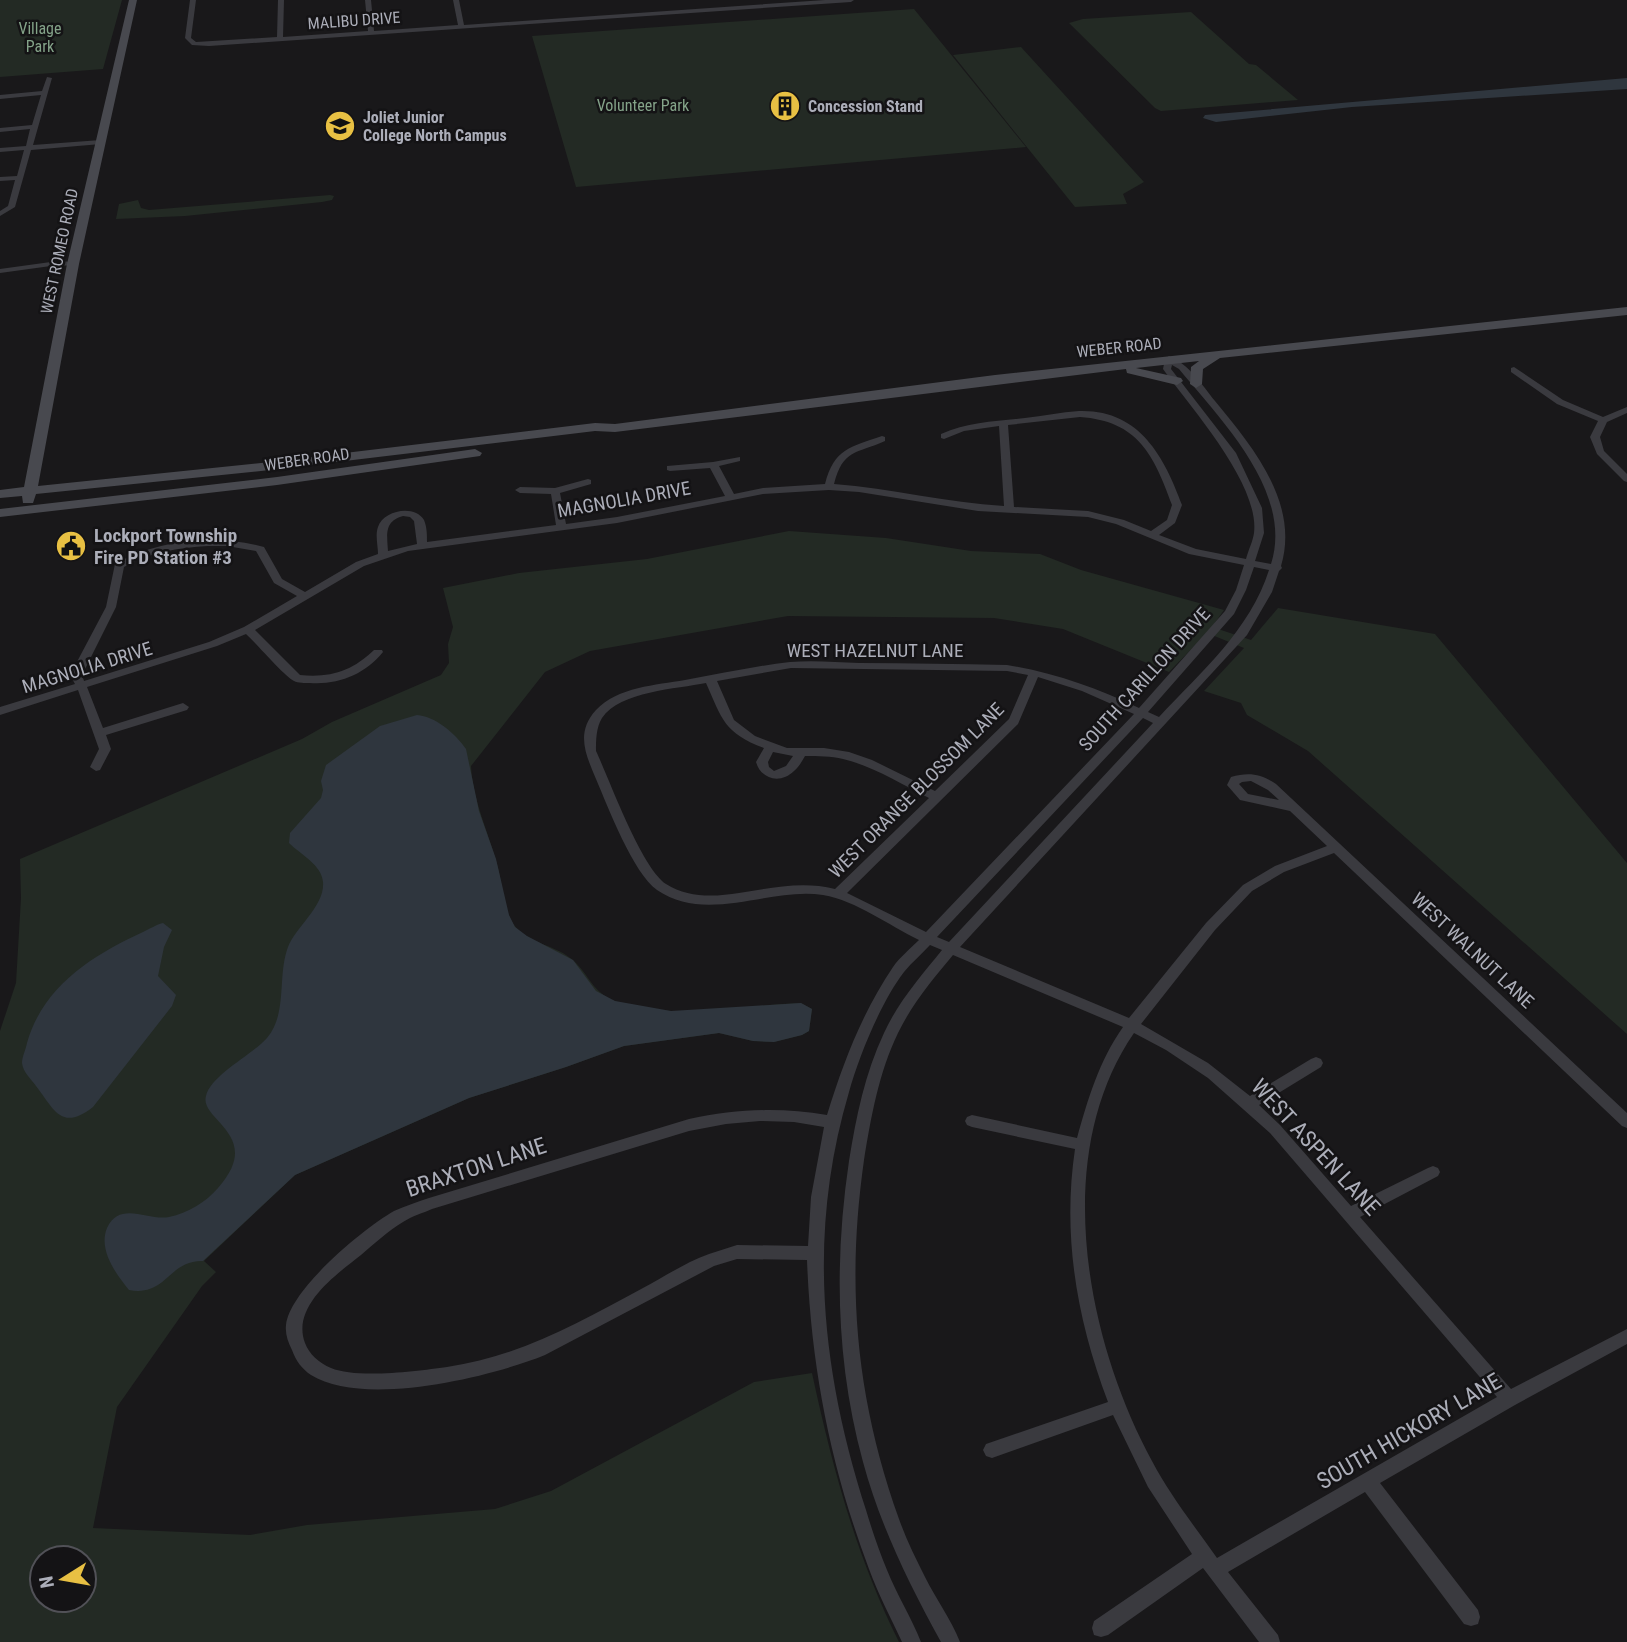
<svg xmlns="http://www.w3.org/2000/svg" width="1627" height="1642" viewBox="0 0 1627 1642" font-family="'Roboto Condensed',sans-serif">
<rect width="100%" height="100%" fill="#19181a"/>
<path fill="#232a24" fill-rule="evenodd" d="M 0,0 L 122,0 L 103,69 L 0,77 Z
M 914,9 L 1026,147 L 576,187 L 532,36 Z
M 1191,12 L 1249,64 L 1256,65 L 1298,100 L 1161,111 L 1155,108 L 1069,23 L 1083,19 Z
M 1021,47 L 1144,182 L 1123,194 L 1127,204 L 1075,207 L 953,55 Z
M 330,195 L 334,196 L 332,200 L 322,202 L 185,216 L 116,219 L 119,204 L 138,200 L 141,208 L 149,210 Z
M 789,531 L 886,538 L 971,551 L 1040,554 L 1081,570 L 1224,610 L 1212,627 L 1251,640 L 1278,608 L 1435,634 L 1627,863 L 1627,1034 L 1308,751 L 1247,715 L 1241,703 L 1204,691 L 1244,648 L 1207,633 L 1169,672 L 1063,629 L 994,618 L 788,616 L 590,651 L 545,672 L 471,766 C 473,801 488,831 497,864 C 502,881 504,912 514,925 C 528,944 557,945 574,961 C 589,975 593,993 615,1001 C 674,1022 740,1005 801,1003 L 812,1009 L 809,1031 L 802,1035 L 774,1042 L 753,1041 L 719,1033 L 624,1046 L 566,1067 L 469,1098 L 295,1175 L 204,1261 L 216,1272 L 202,1286 L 117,1407 L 93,1528 L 250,1535 L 307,1525 L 495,1509 L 551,1491 L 754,1382 L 812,1373 C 832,1466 856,1556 899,1642 L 0,1642 L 0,1031 L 16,983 L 21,898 L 20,859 L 302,739 L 332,722 L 441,675 L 449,663 L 448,644 L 453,627 L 443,588 L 519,573 L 647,559 ZM 42,1558 L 84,1558 L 84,1600 L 42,1600 Z"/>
<path fill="#2f363e" d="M 1627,78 L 1627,89 L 1352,107 L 1216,122 L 1203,118 L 1205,115 Z
M 417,715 C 435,716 456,734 466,749 L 479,811 L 496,859 L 509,915 L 515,927 L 527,936 L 573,960 L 596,991 L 615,1001 L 671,1011 L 801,1003 L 812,1009 L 809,1031 L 802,1035 L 774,1042 L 753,1041 L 719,1033 L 624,1046 L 566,1067 L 469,1098 L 295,1175 L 203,1261 C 168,1260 167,1297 129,1290 C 116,1274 98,1250 107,1228 C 120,1200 148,1221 169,1217 C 188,1213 206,1202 218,1188 C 265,1135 199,1120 206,1096 C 211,1075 252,1055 267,1038 C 288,1013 277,976 288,947 C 296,926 325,906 323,882 C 322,865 300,854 289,843 L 290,833 L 321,798 L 323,790 L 321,781 L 326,765 L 380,726 Z
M 163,923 L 172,930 L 164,947 L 158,976 L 176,995 L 172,1006 L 93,1107 C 61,1132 54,1109 36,1086 C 31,1079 23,1072 22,1063 C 22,1057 26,1049 27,1043 C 43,986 93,955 143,932 C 150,929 155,925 163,923 Z"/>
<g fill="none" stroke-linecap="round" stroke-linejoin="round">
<path fill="#3a3a3f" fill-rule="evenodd" d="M 190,0 L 196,0 L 191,38 L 196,42 L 277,37 L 278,0 L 284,0 L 283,37 L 368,31 L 365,0 L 371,0 L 374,31 L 458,25 L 453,0 L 459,0 L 464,25 L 825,0 L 854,0 L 851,2 L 209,46 L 192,45 L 185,38 Z
M 47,77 L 52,78 L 33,145 L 101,140 L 104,142 L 101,144 L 31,150 L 15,207 L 0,216 L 0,211 L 8,206 L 15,180 L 0,181 L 0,177 L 17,176 L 24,150 L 0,152 L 0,148 L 26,146 L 30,129 L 0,132 L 0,128 L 32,125 L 41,95 L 0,99 L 0,95 L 42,91 Z
M 58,261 L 73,262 L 77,264 L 73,266 L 58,265 L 0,273 L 0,269 Z
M 1169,356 C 1189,364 1202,385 1215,401 C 1252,446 1300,503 1281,566 L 1282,568 L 1279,571 L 1272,592 L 1247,635 L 960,947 L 1129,1018 L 1206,923 L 1243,885 L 1275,866 L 1327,846 L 1290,811 L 1240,800 L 1227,785 L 1231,777 C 1249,772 1261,774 1276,784 L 1627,1113 L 1627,1128 L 1622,1126 L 1334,853 L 1284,872 L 1252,891 L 1215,930 L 1141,1024 L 1208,1063 L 1250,1096 L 1311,1059 L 1316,1057 L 1321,1059 L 1323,1063 L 1321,1067 L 1259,1105 L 1280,1125 L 1351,1206 L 1428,1168 L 1433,1166 L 1438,1168 L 1440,1172 L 1438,1176 L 1360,1217 L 1511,1389 L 1627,1329 L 1627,1344 L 1515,1405 L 1380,1483 L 1478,1610 L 1480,1617 L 1478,1624 L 1471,1626 L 1464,1624 L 1365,1492 L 1228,1572 L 1278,1635 L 1280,1642 L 1259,1642 L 1203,1568 L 1108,1635 L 1101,1637 L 1094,1635 L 1092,1628 L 1094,1621 L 1192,1554 L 1148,1487 L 1113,1415 L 992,1458 L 986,1456 L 983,1450 L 986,1444 L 1108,1402 C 1077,1320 1062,1236 1075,1149 L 972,1127 L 967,1125 L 965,1121 L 967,1117 L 972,1115 L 1077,1138 C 1088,1099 1099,1061 1123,1027 L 953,955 C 933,979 912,1004 898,1033 C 879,1072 871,1117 864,1160 C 846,1287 856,1398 899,1519 C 906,1539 916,1559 925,1577 C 936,1599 951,1619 960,1642 L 941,1642 C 909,1584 880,1525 863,1462 C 836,1363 834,1262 849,1161 C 856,1117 865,1073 884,1033 C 898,1002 921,976 942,950 L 930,945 C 922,954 912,962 904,972 C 881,1002 859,1056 849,1092 C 807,1234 821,1370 866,1510 C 872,1530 879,1551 887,1570 C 897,1595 911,1617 921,1642 L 902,1642 C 891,1618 878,1594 869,1569 C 831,1468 811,1368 807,1260 L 737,1259 L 714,1266 L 545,1355 C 491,1377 363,1408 311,1375 C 302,1369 296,1361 292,1350 C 288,1342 285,1334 286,1325 C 290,1289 364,1228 394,1211 C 405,1206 417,1202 429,1198 L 689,1119 C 736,1109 780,1107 827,1115 C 843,1063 862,1013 893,967 C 900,957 910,949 919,940 C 888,925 857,901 823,895 C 768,887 707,924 657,890 C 633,873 608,807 596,779 C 586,755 575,733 596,710 C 618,687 656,685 685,680 C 720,674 755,666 790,662 C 812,660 836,662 859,663 C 908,663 958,664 1007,665 C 1055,673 1094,687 1139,708 L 1225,611 L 1236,590 L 1244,565 L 1189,554 L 1116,524 L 1088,517 L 978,511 L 859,492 L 829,490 L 763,494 L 617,523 L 408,551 L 364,566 L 255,630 L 300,675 C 331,678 352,671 374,650 L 382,650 L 383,652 C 365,674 339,685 310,683 C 305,683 298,683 294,681 C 284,676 256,643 246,634 L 217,646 L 87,687 L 103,728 L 183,703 L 189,707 L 187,710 L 106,735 L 111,749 L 100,770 L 96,771 L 90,767 L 99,749 L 78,690 L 0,715 L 0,707 L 75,684 L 70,675 L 106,607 L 115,564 C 160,539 215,534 264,547 L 282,579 L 305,592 L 356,562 L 378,554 C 378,546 375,535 378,527 C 383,510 415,504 424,520 C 427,527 427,535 427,542 L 556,525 L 551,494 L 520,493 L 515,490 L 520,487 L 555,488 L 588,479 L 591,480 L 591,484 L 560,493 L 566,524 L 617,517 L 725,496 L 710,468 L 670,471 L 667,470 L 667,466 L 713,462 L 740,457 L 740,461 L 719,466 L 734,494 L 763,488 L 825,484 C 834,449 850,447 882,436 L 885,437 L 885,441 C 856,454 843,449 834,484 C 891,488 947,503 1004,506 L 999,426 L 964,431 L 944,439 L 941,438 L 941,434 C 968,422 996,421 1025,418 C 1043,416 1061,412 1079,411 C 1139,409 1164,456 1182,505 L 1175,523 L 1159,535 L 1196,549 L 1246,559 C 1248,551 1253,541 1254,533 C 1260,484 1190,407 1163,369 L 1165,359 ZM 1172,365 L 1179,369 C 1220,419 1294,492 1271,564 L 1255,561 L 1264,533 L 1262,508 L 1236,453 L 1171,369 ZM 1080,417 C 1138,421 1154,455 1172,505 L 1167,520 L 1151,531 L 1124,520 L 1088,511 L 1014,507 L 1008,425 ZM 403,516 L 410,517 L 414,521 L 417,544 L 388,551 C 387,535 384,521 403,516 ZM 208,546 L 227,546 L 256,551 L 274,583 L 297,596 L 244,627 L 209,642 L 84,681 L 82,675 L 116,607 L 124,567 C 150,552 178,548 208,546 ZM 1254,567 L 1269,570 C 1250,630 1201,672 1159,717 L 1148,712 L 1234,614 L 1246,590 ZM 791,668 L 1007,671 L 1028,675 L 1009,719 L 935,791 L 872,760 L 849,752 L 824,748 L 787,748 L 755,736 L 734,720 L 717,681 ZM 1038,677 L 1082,691 L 1134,714 L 926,932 L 847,893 L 1018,724 ZM 706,683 C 722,719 724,733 764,748 L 756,762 C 761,780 781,784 794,771 C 799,767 802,761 805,756 C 818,756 831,756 843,759 C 873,766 901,784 929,798 L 835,889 C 802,881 772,888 739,893 C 714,897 688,898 666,884 C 641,867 610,781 596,751 C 596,740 596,728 602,718 C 620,691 677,689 706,683 ZM 1143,718 L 1153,723 L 949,942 L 937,937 ZM 773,752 L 793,756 L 786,766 L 774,771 L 769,767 L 768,762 ZM 1251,781 L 1268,790 L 1279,800 L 1248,794 L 1239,784 L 1242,782 ZM 1134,1033 L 1166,1050 L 1208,1078 L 1270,1133 L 1497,1397 L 1217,1558 C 1195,1527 1170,1495 1152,1461 C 1086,1339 1050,1155 1134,1033 ZM 760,1121 L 794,1122 L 824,1127 L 811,1197 L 808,1246 L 737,1245 L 709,1254 C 686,1262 664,1277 643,1288 C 578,1323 521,1356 447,1367 C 418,1371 357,1379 331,1368 C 319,1363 309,1354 305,1343 C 291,1306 337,1274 361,1255 C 375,1243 388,1231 403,1222 C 412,1216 423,1213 432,1209 L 689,1131 L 726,1124 Z
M 1514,367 L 1563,400 L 1603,417 L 1627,407 L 1627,413 L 1607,422 L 1600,437 L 1604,451 L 1627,474 L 1627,482 L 1624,481 L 1597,454 L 1590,437 L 1598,421 L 1557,404 L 1511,372 L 1511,368 Z"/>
<path fill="#48494f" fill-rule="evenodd" d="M 129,0 L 137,0 L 79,264 L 38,486 L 261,463 L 595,423 L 615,424 L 995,375 L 1627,307 L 1627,315 L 1220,358 L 1203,369 L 1202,384 L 1196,388 L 1190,384 L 1191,367 L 1199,361 L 1136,368 L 1181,378 L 1183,381 L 1177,385 L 1127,373 L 1126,369 L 615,432 L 595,431 L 261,471 L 36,494 L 33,503 L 23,503 L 22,496 L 0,498 L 0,490 L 24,487 L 67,264 Z
M 475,449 L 482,453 L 480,456 L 277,485 L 0,517 L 0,509 L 277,477 Z"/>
</g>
<defs>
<g id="building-disc" transform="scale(1.575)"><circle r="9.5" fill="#e8c043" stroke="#141315"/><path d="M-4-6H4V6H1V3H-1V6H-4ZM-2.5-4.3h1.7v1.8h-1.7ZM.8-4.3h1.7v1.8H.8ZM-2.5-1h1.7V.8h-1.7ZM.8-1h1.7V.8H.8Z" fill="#111"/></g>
<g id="university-disc" transform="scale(1.575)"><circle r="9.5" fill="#e8c043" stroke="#141315"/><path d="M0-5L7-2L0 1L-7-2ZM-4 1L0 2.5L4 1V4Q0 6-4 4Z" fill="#111"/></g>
<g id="civic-disc" transform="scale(1.575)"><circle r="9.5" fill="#e8c043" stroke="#141315"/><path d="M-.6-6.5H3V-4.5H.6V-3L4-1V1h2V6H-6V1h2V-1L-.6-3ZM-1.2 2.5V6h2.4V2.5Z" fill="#111"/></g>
</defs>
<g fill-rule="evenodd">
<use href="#building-disc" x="785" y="106"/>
<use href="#university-disc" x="340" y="126"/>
<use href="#civic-disc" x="71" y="546"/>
</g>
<g text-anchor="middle" stroke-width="5" stroke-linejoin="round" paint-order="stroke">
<g font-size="16" fill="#acaeb9" stroke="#141315">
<text transform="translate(354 20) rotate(-4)" y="6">MALIBU DRIVE</text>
<text transform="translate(59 251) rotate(-78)" y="6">WEST ROMEO ROAD</text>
<text transform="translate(1119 347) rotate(-6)" y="6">WEBER ROAD</text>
<text transform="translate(307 459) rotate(-8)" y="6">WEBER ROAD</text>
</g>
<g font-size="16" fill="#84a389" stroke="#141315">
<text x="40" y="34">Village<tspan x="40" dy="18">Park</tspan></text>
<text x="643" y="111">Volunteer Park</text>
</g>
<g font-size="16" font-weight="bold" fill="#acaeb9" stroke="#141315" text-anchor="start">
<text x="808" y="112">Concession Stand</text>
<text x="363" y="123">Joliet Junior<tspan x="363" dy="18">College North Campus</tspan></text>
</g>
<g font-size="19" fill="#acaeb9" stroke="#141315">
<text transform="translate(624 499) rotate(-10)" y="7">MAGNOLIA DRIVE</text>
<text x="875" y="657">WEST HAZELNUT LANE</text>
<text transform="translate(87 667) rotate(-17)" y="7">MAGNOLIA DRIVE</text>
<text transform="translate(1144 679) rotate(-48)" y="7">SOUTH CARILLON DRIVE</text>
<text transform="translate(916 790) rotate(-45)" y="7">WEST ORANGE BLOSSOM LANE</text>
<text transform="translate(1473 950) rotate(43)" y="7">WEST WALNUT LANE</text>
</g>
<g font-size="19" font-weight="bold" fill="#acaeb9" stroke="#141315" text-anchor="start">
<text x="94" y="542">Lockport Township<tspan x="94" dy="22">Fire PD Station #3</tspan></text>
</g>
<g font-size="23" fill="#acaeb9" stroke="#141315">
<text transform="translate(1316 1147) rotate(47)" y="8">WEST ASPEN LANE</text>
<text transform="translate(476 1167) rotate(-18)" y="8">BRAXTON LANE</text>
<text transform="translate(1409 1431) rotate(-30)" y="8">SOUTH HICKORY LANE</text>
</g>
</g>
<g transform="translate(63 1579) rotate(259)"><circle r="33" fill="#141315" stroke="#515157" stroke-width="2"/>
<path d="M0-5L12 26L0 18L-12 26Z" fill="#e8c043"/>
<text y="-10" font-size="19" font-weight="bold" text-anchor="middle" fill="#acaeb9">N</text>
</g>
</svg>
